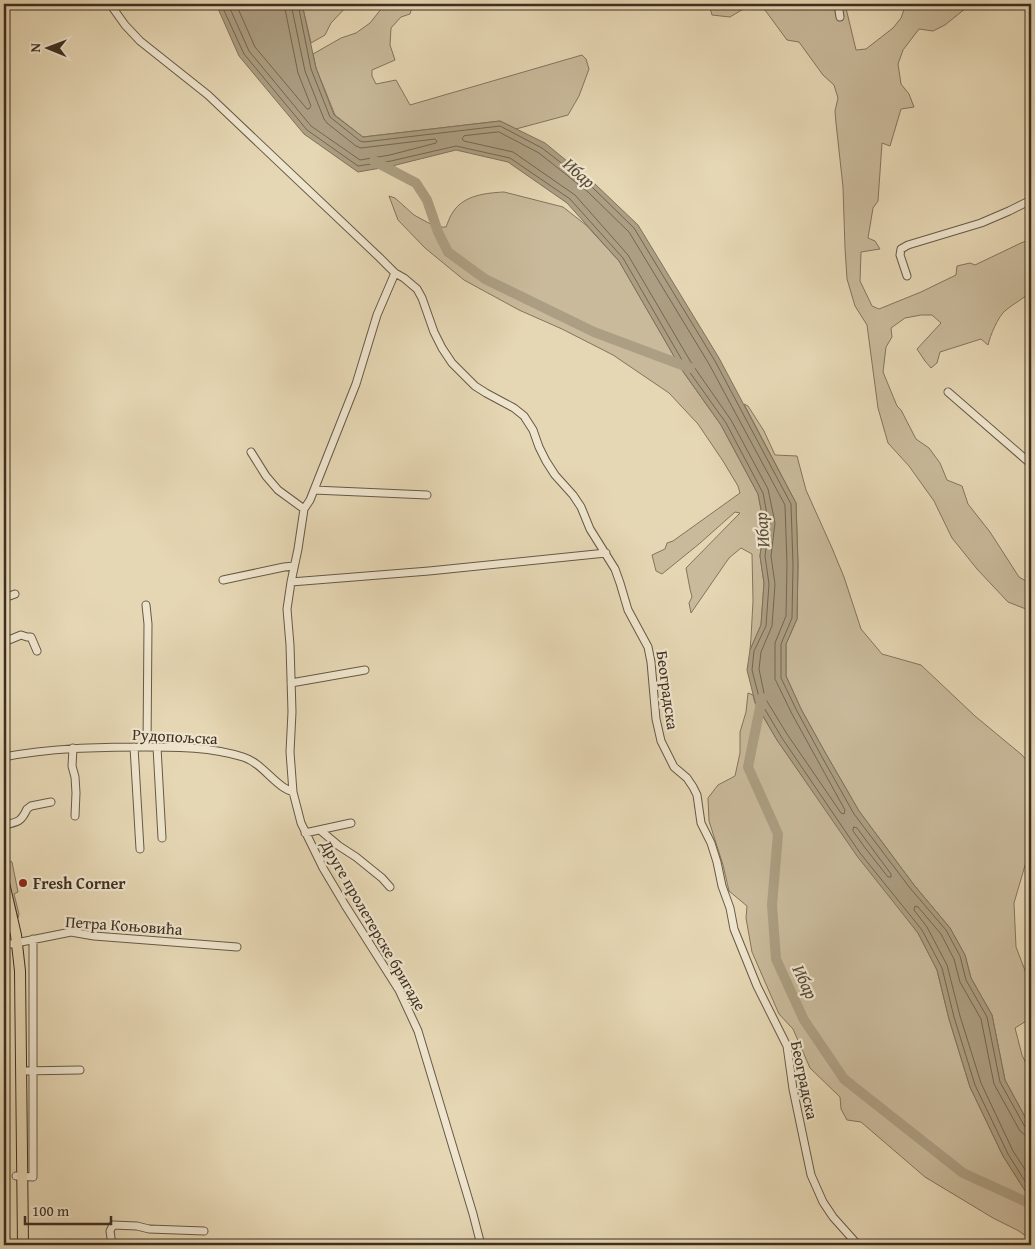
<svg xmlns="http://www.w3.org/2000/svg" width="1035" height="1249" viewBox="0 0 1035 1249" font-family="'Gentium Book Plus',serif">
<rect width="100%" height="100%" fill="#e6d7b4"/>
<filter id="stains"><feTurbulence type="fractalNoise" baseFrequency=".004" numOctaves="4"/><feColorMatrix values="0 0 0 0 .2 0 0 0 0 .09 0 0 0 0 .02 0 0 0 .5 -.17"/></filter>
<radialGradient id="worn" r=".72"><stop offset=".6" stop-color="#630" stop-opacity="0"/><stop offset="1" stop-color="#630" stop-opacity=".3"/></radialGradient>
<path fill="#c9ba9b" stroke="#82745e" d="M 302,4 L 349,4 L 331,23 L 325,35 L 311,43 Z
M 385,4 L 413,4 L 410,14 L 401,17 L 391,28 L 390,45 L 395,60 L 372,70 L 372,76 L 376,84 L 396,80 L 410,105 L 582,55 L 586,59 L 589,69 L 579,96 L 568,115 L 516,129 L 500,121 L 363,137 L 335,115 L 316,68 L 313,54 L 341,38 L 356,33 L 370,23 Z
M 709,4 L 845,4 L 856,50 L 866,49 L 893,28 L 901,18 L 906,4 L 975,4 L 966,8 L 945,25 L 933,31 L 919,29 L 903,50 L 898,64 L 901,84 L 909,94 L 914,107 L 901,109 L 890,146 L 882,143 L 878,201 L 873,208 L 868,238 L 875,241 L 880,249 L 861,252 L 860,281 L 872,306 L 879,309 L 921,292 L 956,275 L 957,266 L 970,263 L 975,265 L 1021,243 L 1031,239 L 1031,291 C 1024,299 1014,303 1006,310 C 998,316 990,336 988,345 L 981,339 L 940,352 L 937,363 L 931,368 L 925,361 L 917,349 L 941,323 L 932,315 L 921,315 L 905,318 L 891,328 L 892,337 L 886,347 L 883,372 L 897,406 L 901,410 L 916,439 L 929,448 L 940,463 L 947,480 L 962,486 L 968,504 L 990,532 L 1019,577 L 1031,584 L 1031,611 L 1008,602 L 977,569 L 952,538 L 934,501 L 909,466 L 888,443 L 878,408 L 867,325 L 855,306 L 847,279 L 845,248 L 843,187 L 836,123 L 835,111 L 838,98 L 834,85 L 823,75 L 799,42 L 787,40 L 765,10 L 750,5 L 730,17 L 712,15 Z
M 504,192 L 563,207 L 586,225 L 619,261 L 682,370 L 721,425 L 758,494 L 764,525 L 760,556 L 764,583 L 761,625 L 750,650 L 751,638 L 753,601 L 752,554 L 741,548 L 729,558 L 691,613 L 689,603 L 692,597 L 690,589 L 686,568 L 740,513 L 735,512 L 699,544 L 662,574 L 656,571 L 652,555 L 665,549 L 667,543 L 673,541 L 740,493 L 738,486 L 723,461 L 698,424 L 669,393 L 613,355 L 562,329 L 519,310 L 464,280 L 425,248 L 398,220 L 389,196 L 395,198 L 414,215 L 436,227 L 446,227 C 448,222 450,216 453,212 C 464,195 486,193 504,192 Z
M 744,404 L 748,406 L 764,431 L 775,455 L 797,456 L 806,490 L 832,548 L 844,577 L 861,629 L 882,654 L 921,665 L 975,716 L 1022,755 L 1031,766 L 1031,845 L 1014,903 L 1016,947 L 1031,986 L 1031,1018 L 1015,1028 L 1022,1055 L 1031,1074 L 1031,1128 L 1005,1080 L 992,1015 L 971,978 L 965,955 L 950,928 L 914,885 L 859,811 L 826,754 L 801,709 L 786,676 L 786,644 L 797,619 L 798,565 L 796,503 Z
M 748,693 L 753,695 L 755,703 L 777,740 L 807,783 L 918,933 L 937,970 L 949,1019 L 970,1087 L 1003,1156 L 1031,1200 L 1031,1240 L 1019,1231 L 993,1218 L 925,1177 L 861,1122 L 847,1120 L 841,1109 L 840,1097 L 810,1068 L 793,1029 L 779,1014 L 752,952 L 746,918 L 747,906 L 729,891 L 723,865 L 709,821 L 708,798 L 718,785 L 735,776 L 740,753 L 740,732 L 746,712 Z
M 4,858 L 12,862 L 18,892 L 14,894 L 19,914 L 18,918 L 4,863 Z"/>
<path fill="#ac9e82" stroke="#7f725b" d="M 216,4 L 302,4 L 316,68 L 334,115 L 363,137 L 500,121 L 545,143 L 595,184 L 638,225 L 719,358 L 796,503 L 798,565 L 797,619 L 786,644 L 786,676 L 801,709 L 826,754 L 859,811 L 914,885 L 950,928 L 965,955 L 971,978 L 992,1015 L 1005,1080 L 1031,1128 L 1031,1200 L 1003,1156 L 970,1087 L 949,1019 L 937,970 L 918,933 L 857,856 L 777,740 L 755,702 L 747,670 L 750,650 L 761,625 L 764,583 L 760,556 L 764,525 L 758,494 L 721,425 L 682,370 L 619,261 L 567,203 L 508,162 L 456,150 L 392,166 L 358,172 L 304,134 L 239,56 Z"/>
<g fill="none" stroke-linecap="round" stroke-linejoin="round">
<path stroke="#746651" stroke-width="1" d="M 221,4 L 244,54 L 307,130 L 358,166 L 391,161 L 456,146 L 510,158 L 570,199 L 623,258 L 686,367 L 726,423 L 763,493 L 769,525 L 765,556 L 769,584 L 766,626 L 754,651 L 752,670 L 760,701 L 782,738 L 860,853 L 922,930 L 942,968 L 954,1017 L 975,1085 L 1008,1154 L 1031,1191
M 228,4 L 249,51 L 311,126 L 360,160 L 390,155 L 436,143 L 437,141 L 435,139 L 361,148 L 356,146 L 327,123 L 324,119 L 305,71 L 291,4
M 236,4 L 255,47 L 307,109 L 309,109 L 311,106 L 298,73 L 284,4
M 298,4 L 311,69 L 330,117 L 360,141 L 364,142 L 500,126 L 542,148 L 592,187 L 634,228 L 715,361 L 791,504 L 793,565 L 792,618 L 781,644 L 781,678 L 797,711 L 822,757 L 854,814 L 910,888 L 946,930 L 960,956 L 966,980 L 987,1017 L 1000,1082 L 1025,1127 L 1027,1129 L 1031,1130
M 499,132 L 539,153 L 588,192 L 629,232 L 709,364 L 785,505 L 787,565 L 786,616 L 775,643 L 775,679 L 792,714 L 845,810 L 844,814 L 841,813 L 787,734 L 765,698 L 759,669 L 761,652 L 772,626 L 775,584 L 771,556 L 775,523 L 768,489 L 731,420 L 692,364 L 628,255 L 575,195 L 513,152 L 464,141 L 462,139 L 464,136 Z
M 854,827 L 857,828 L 891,874 L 891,877 L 888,877 L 866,849 L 853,831 Z
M 1031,1136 L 1025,1135 L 1020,1131 L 994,1084 L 981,1019 L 960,982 L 954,959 L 941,934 L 918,907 L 915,906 L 914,910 L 927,927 L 947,965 L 960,1016 L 981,1083 L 1013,1151 L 1031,1179"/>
<path stroke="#ac9e82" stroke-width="10" d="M 374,161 L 416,183 L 427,200 L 438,232 L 448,252 L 485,279 L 594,332 L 690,368
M 762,698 L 748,767 L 778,834 L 772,905 L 776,959 L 804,1020 L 844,1079 L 963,1173 L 1031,1204"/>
<g stroke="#665945" stroke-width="9">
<path id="street" d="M 110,4 L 125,25 L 140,41 L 208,95 L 379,257 L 395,273 L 404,278 L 417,289 L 422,298 L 434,332 L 442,348 L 452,363 L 475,386 L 486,393 L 514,408 L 524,416 L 533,430 L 539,447 L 546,461 L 555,475 L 573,495 L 581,507 L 590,529 L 615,569 L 620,583 L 628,610 L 648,647 L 651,662 L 656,719 L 661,741 L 674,767 L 687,778 L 693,787 L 697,795 L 701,823 L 711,843 L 717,862 L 722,886 L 730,908 L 734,929 L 757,986 L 787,1046 L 793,1089 L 811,1175 L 823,1202 L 833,1217 L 858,1245
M 838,4 L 840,17
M 907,276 L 900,255 L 901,249 L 908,245 L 981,223 L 1009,211 L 1031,200
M 948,392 L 1031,464
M 251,452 L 266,476 L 278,490 L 304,509
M 314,490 L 427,495
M 223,580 L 284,567 L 294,566
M 291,582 L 429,571 L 606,553
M 4,598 L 15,594
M 146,605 L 148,624 L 147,747
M 4,642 L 21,635 L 27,637 L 31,637 L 37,651
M 291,683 L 365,670
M 134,747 L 140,849
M 157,747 L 162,838
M 73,748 L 72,766 L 75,777 L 76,793 L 75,816
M 4,757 C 50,748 97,747 145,747 C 178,747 211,747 243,757 C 259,762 270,778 283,787 C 286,789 290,791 293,792 L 290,752 L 292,712 L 290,645 L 287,609 L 291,582 L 298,549 L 304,509 L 310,500 L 356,384 L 377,315 L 395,273
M 293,792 L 301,823 L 323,868 L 345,905 L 399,990 L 418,1031 L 473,1214 L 481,1245
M 4,825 C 18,822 21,822 27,809 L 31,806 L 51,802
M 320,830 L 339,846 L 356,857 L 382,878 L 390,887
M 305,833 L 351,823
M 11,944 L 71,932 L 94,936 L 237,947
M 21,1071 L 80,1070
M 16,1176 L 33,1177 L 33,939
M 112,1245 L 110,1231 L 113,1225 L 137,1226 L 149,1229 L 204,1231"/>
</g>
<g stroke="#3c2f20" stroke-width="12">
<path id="primary" d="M 4,883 L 16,935 L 20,971 L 23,1245"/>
</g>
<use href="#street" stroke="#efe5ce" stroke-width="7"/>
<use href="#primary" stroke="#e6d7b4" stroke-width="10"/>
</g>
<circle fill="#8f2418" stroke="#efe5ce" stroke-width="2" cx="23" cy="883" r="5"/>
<g text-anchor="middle" stroke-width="4.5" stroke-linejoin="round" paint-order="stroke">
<g font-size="16" fill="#3c2f20" stroke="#efe5ce">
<text transform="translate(668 690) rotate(82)" y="6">Београдска</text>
<text transform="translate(175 736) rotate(3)" y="6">Рудопољска</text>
<text transform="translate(124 925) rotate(4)" y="6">Петра Коњовића</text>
<text transform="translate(374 925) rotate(60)" y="6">Друге пролетерске бригаде</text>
<text transform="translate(805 1080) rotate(78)" y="6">Београдска</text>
</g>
<g font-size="16" font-weight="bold" fill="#3c2f20" stroke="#efe5ce" text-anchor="start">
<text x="33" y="889">Fresh Corner</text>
</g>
<g font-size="18" font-style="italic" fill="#584b38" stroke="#efe5ce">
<text transform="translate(579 173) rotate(41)" y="6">Ибар</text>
<text transform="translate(762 530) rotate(-95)" y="6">Ибар</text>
<text transform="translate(805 982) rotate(65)" y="6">Ибар</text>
</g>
</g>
<rect width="1035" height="1249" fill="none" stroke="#e6d7b4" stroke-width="20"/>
<rect x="5" y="5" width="1025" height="1239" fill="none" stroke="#3c2f20" stroke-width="2.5"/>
<rect x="10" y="10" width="1015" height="1229" fill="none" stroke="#3c2f20"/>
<g transform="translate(48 48) rotate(271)" stroke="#efe5ce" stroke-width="4" paint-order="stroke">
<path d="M0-4L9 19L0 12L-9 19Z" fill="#3c2f20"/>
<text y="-8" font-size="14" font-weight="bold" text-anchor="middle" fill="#3c2f20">N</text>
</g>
<path d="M25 1216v8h86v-8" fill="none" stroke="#3c2f20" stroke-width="2.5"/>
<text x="32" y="1216" font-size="15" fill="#3c2f20" stroke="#efe5ce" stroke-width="4" paint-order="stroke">100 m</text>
<rect width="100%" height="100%" filter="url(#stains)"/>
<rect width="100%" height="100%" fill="url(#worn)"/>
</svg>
